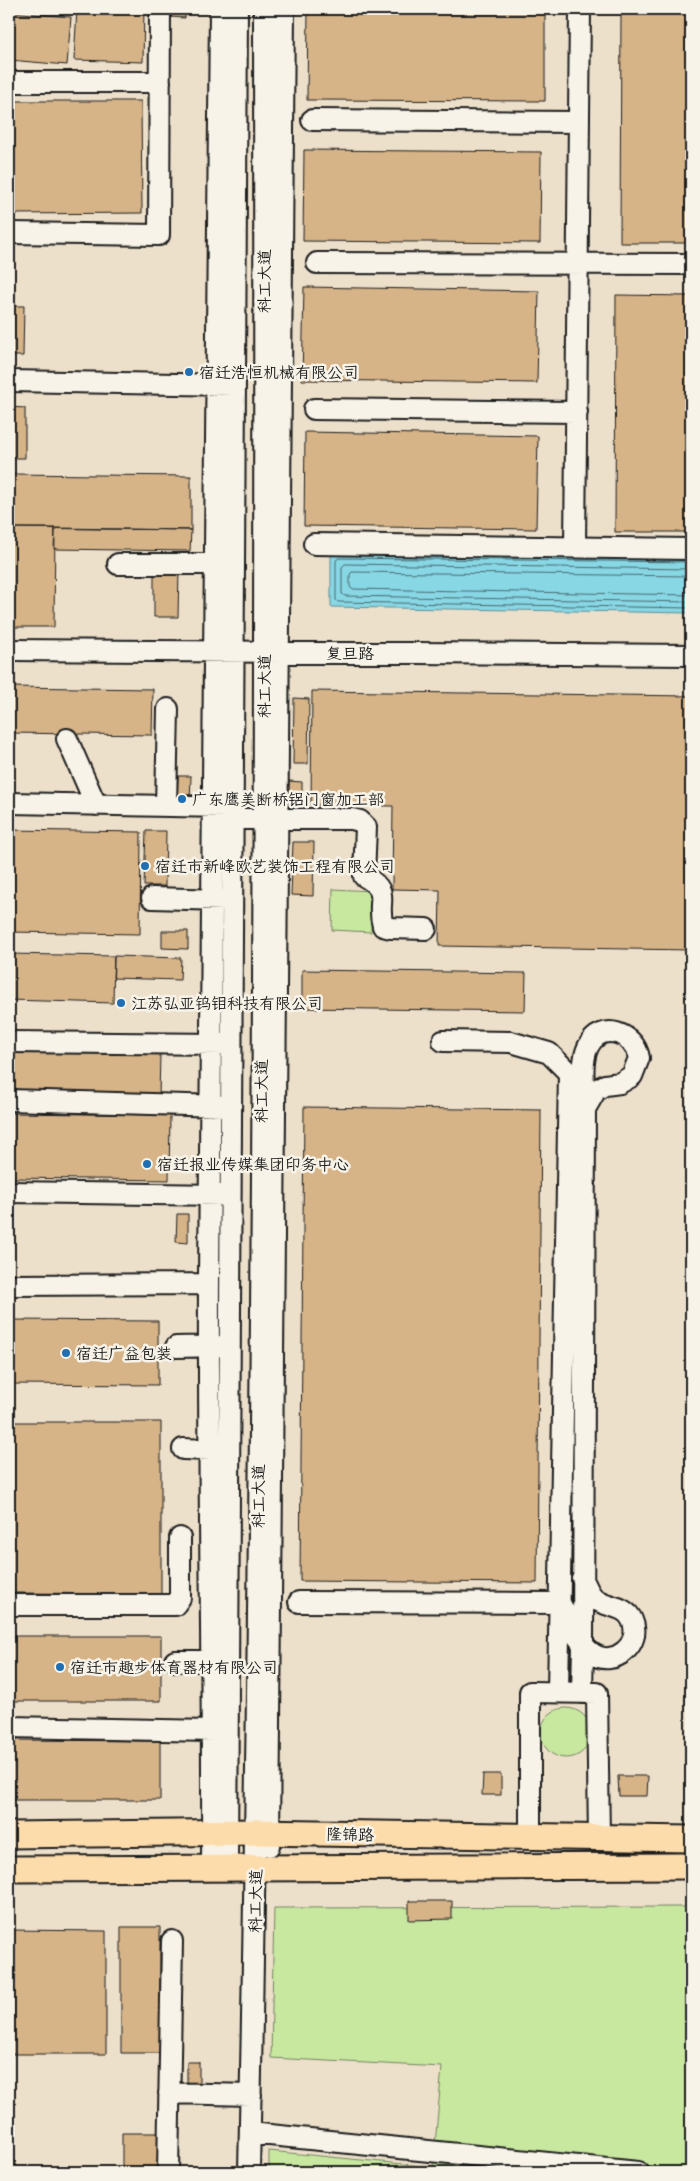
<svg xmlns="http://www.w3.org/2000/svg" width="700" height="2181" viewBox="0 0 700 2181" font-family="Dekko,'LXGW WenKai TC',sans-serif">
<rect width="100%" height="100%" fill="#ede0cb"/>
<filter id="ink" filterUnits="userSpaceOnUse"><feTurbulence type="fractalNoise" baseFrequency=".02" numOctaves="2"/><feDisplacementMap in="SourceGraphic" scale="10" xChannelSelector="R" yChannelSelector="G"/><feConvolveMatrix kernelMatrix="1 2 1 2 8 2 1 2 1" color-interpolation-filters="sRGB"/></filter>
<g filter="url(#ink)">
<path fill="#c8e8a0" stroke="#72825e" d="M 333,889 L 372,891 L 371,932 L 332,930 Z
M541 1733a25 25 0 1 1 50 0a25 25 0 1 1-50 0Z
M 691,1907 L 691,2172 L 269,2172 L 269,2151 L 433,2167 L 442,2067 L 271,2058 L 274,1908 Z"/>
<path fill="#88d7e5" stroke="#5d8c95" d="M 331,553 L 691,557 L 691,613 L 331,607 Z"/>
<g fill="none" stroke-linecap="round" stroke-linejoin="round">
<path stroke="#47676c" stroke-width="1" d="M 691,562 L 339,558 L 336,560 L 336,600 L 338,602 L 691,608
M 691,569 L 345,564 L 342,567 L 342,594 L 345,596 L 691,602
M 691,576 L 352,572 L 350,574 L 350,587 L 352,589 L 691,595"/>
</g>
<path fill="#d6b488" stroke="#1c1c1c" d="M 77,9 L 144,9 L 143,62 L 74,60 Z
M 170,9 L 185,9 L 185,18 L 170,17 Z
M 308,9 L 545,9 L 545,101 L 307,100 Z
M 621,9 L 691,9 L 691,243 L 620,243 Z
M 9,12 L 71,17 L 67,65 L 9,60 Z
M 9,101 L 141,101 L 142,213 L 9,214 Z
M 304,150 L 541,152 L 540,243 L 303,241 Z
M 304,287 L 539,291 L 537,383 L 302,380 Z
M 616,295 L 691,296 L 691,532 L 615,532 Z
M 9,306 L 24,306 L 23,356 L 9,356 Z
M 9,407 L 25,408 L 25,458 L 9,458 Z
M 305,432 L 538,436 L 536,529 L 304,526 Z
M 11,474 L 191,476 L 191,530 L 10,528 Z
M 10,528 L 55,528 L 54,627 L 9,627 Z
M 55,528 L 191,530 L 190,551 L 54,549 Z
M 154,570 L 179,570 L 178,617 L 154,617 Z
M 9,687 L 153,689 L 152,735 L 9,733 Z
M 312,691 L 691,696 L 691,950 L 439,946 L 440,890 L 392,889 L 393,806 L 311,805 Z
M 294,698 L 309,699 L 308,764 L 293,764 Z
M 178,776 L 191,776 L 190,803 L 177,802 Z
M 289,781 L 302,782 L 302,803 L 288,803 Z
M 9,830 L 141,832 L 140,934 L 9,932 Z
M 146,831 L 166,831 L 165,886 L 144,886 Z
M 293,842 L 314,842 L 313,896 L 291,895 Z
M 162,931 L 188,931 L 188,949 L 162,948 Z
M 9,954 L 114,956 L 113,1003 L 9,1000 Z
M 114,956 L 181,958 L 180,980 L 113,978 Z
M 302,970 L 526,973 L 525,1011 L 302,1008 Z
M 9,1051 L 160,1054 L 159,1098 L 9,1095 Z
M 304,1107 L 541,1110 L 537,1583 L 300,1581 Z
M 9,1113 L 170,1115 L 169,1180 L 9,1178 Z
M 177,1214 L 188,1214 L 188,1243 L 176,1242 Z
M 9,1320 L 158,1321 L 158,1385 L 9,1384 Z
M 9,1422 L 161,1422 L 161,1594 L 9,1593 Z
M 9,1636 L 161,1636 L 161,1701 L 9,1701 Z
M 9,1740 L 160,1741 L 160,1800 L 9,1800 Z
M 483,1774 L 501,1774 L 501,1795 L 482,1795 Z
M 618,1776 L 648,1776 L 647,1796 L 619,1796 Z
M 409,1901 L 452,1901 L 452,1919 L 409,1920 Z
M 121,1927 L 160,1927 L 160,2053 L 121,2053 Z
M 9,1930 L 106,1931 L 106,2054 L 9,2054 Z
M 187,2062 L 199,2062 L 199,2086 L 187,2086 Z
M 122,2133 L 158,2133 L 158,2172 L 122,2172 Z"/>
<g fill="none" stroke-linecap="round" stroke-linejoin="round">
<g stroke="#1c1c1c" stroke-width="24">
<path id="minor" d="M 9,82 L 160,82
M 312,120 L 579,122
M 9,233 L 159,235 L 160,9
M 317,263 L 691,264
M 9,381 L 232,385
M 314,409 L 577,412
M 314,544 L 691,549
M 575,547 L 580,9
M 118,564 L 226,564
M 9,650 L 691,655
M 67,739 L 96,805
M 9,803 L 224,807
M 166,806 L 168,709
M 219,819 L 352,819 L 360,821 L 366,827 L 364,876 C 393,893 375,900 383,926 L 391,928 L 426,929
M 152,898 L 223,900
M 443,1041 L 511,1042 L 549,1053 L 569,1073 L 558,1692
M 9,1042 L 222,1044
M 9,1100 L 222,1106
M 569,1109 L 585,1109 L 596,1090 L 605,1085 L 620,1083 L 632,1076 L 639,1058 C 635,1033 601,1020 588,1047 C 580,1063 585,1091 585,1109 L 583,1644 L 582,1693
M 9,1192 L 222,1195
M 9,1285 L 209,1284
M 176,1347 L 221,1346
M 183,1449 L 210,1450
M 299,1602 L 560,1603 C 569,1620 577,1643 593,1654 C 614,1668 643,1644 632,1620 C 625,1604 605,1608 594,1598 C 588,1593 586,1584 582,1578
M 9,1605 L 175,1605 L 180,1598 L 180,1538
M 175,1661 L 223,1661
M 9,1727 L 212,1731
M 530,1837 L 530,1692 L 597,1693 L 599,1838
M 269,1846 L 284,9
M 212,1868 C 213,1672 208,1475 209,1279 C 210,856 218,432 220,9
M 227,1868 L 237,9
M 169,2093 L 251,2095
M 250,2133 L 638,2172
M 168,2172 L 172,1941
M 249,2172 C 264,1451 265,730 264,9"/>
</g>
<g stroke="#1c1c1c" stroke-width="29">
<path id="major" d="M 9,1835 L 256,1832 L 691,1839
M 9,1869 L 691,1866"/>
</g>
<use href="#minor" stroke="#f7f3e8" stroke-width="20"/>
<use href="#major" stroke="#fddcac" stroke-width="25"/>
</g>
</g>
<g fill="#1f6fb2" stroke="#f7f3e8" stroke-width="2">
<circle cx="189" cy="372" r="5"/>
<circle cx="182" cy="799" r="5"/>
<circle cx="145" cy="866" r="5"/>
<circle cx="121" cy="1003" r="5"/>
<circle cx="147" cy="1164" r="5"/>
<circle cx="66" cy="1353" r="5"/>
<circle cx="60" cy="1667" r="5"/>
</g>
<g text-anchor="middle" stroke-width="5" stroke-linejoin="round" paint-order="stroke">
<g font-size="16" fill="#1c1c1c" stroke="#f7f3e8">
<text transform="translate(264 281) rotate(-90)" y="6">科工大道</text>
<text x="350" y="659">复旦路</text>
<text transform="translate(264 686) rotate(-90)" y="6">科工大道</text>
<text transform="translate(261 1091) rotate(-90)" y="6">科工大道</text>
<text transform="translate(258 1496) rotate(-90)" y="6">科工大道</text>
<text transform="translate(350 1834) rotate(1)" y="6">隆锦路</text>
<text transform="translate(255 1901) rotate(-89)" y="6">科工大道</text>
</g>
<g font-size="16" fill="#1c1c1c" stroke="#f7f3e8" text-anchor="start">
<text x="199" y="378">宿迁浩恒机械有限公司</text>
<text x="192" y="805">广东鹰美断桥铝门窗加工部</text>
<text x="155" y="872">宿迁市新峰欧艺装饰工程有限公司</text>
<text x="131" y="1009">江苏弘亚钨钼科技有限公司</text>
<text x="157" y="1170">宿迁报业传媒集团印务中心</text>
<text x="76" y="1359">宿迁广益包装</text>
<text x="70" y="1673">宿迁市趣步体育器材有限公司</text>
</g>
</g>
<rect width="700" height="2181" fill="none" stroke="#f7f3e8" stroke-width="30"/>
<rect x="15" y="15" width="670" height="2151" fill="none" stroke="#1c1c1c" stroke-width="2" filter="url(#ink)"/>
</svg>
